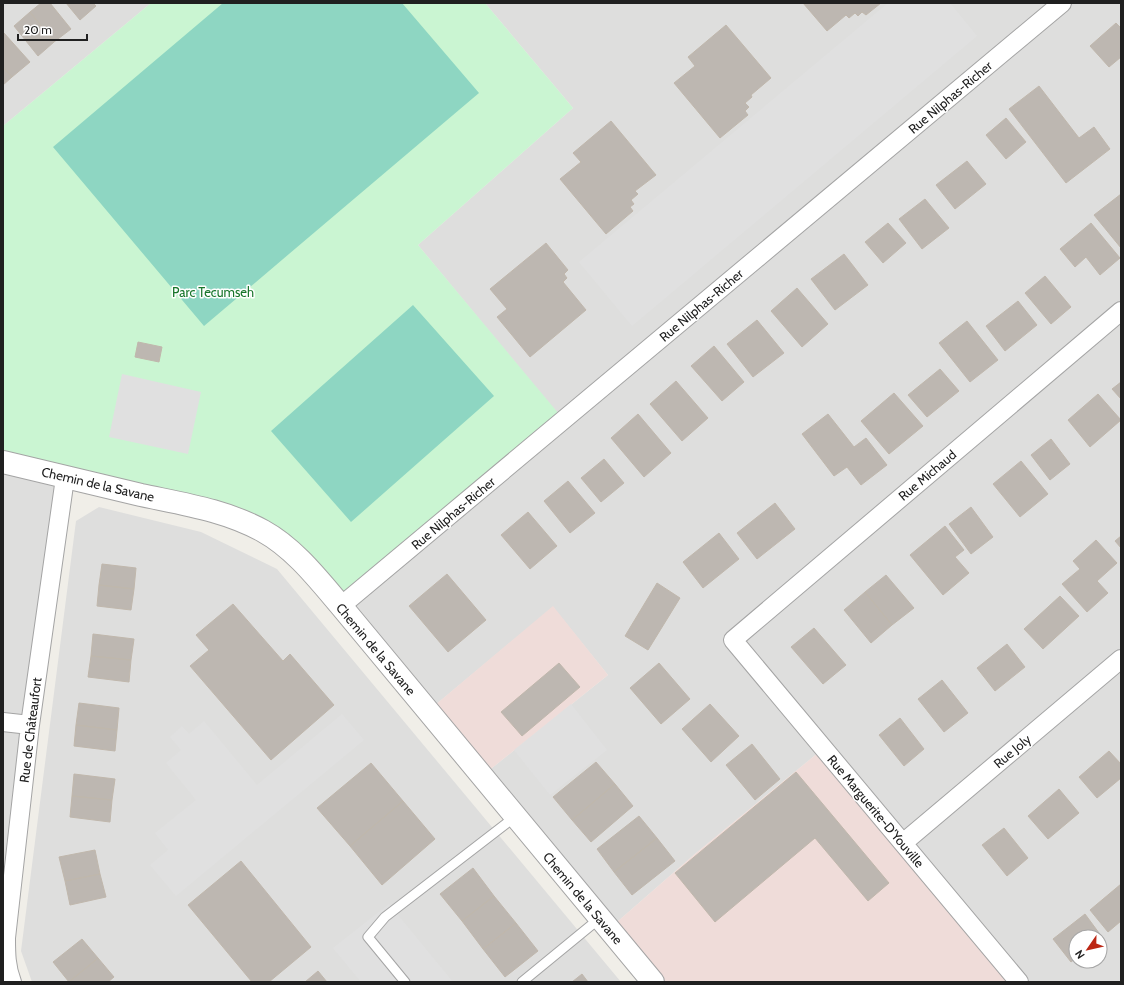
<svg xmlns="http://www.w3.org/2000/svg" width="1124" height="985" viewBox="0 0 1124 985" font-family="Cabin,sans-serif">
<rect width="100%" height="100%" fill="#f0eee8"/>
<path fill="#dededd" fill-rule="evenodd" d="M 3,3 L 151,3 L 3,126 Z
M 485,3 L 1121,3 L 1121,982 L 1019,982 L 824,748 L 696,853 L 609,929 L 482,776 L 608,675 L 553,607 L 428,711 L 341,606 L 563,420 L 418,245 L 573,108 ZM 1076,937 L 1100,937 L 1100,961 L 1076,961 Z
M 3,462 L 65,478 L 3,982 Z
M 99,507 L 201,532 L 277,569 L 621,982 L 32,982 L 21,951 L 76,521 Z"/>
<path fill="#efdcd9" d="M 553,606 L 608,675 L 482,776 L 428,711 Z
M 824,748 L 1019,982 L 653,982 L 609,929 L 696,853 Z"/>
<path fill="#caf5d2" d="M 151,3 L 485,3 L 573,108 L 418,245 L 564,420 L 341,606 L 264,531 L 3,462 L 3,126 Z"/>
<path fill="#8ed6c2" d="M 223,3 L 402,3 L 479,93 L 204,326 L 53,147 Z
M 413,305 L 494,396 L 351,522 L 271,431 Z"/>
<path fill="#e0e0e0" d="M 888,3 L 950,3 L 977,36 L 632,326 L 579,262 Z
M 122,374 L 201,392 L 188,454 L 109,437 Z
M 571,704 L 607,750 L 550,795 L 514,750 Z
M 342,714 L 364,740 L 176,896 L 150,865 L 168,850 L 155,833 L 196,800 L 166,763 L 181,750 L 170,737 L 182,726 L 189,734 L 204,721 L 257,785 Z
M 389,904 L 453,982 L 361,982 L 333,948 Z"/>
<path fill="#bdb7b1" stroke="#c0b7ac" d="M 41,3 L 50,3 L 71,29 L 54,42 L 30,12 Z
M 66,3 L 93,3 L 96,6 L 80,20 Z
M 803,3 L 881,3 L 866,15 L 862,12 L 858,16 L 855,13 L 849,18 L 846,15 L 827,31 Z
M 30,12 L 54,42 L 38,56 L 14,26 Z
M 1116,23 L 1121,28 L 1121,57 L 1109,67 L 1090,46 Z
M 726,25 L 771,78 L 751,95 L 752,97 L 745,103 L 749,107 L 745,111 L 748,115 L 720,138 L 674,83 L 695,66 L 688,57 Z
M 4,33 L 30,62 L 12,77 L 3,67 L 3,34 Z
M 3,67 L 12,77 L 3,85 Z
M 1039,86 L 1079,138 L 1094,127 L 1110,149 L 1066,183 L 1009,109 Z
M 1006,118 L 1026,142 L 1006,159 L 986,135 Z
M 611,121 L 656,175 L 635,191 L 638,194 L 631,200 L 634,204 L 630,207 L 633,211 L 606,234 L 560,179 L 581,162 L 573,153 Z
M 967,161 L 986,184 L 955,209 L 936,185 Z
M 1121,194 L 1121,248 L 1094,215 Z
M 925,199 L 949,228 L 922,249 L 899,219 Z
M 888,223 L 906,243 L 883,263 L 865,242 Z
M 1091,223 L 1120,258 L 1100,275 L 1086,257 L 1075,267 L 1060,249 Z
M 546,243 L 568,270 L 564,274 L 567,278 L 563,282 L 586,310 L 530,357 L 497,317 L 507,309 L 490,289 Z
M 844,254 L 868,285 L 835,310 L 811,279 Z
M 1045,276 L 1071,307 L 1051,324 L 1025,293 Z
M 797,288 L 828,324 L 802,347 L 771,311 Z
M 1018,301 L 1037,325 L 1005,351 L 986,326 Z
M 757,320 L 784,353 L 753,377 L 727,344 Z
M 967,321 L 998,360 L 970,382 L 939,343 Z
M 138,342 L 162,347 L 159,362 L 135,357 Z
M 714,346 L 744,382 L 722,401 L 691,366 Z
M 940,369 L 959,391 L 927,417 L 908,395 Z
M 676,381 L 708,418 L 682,441 L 650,404 Z
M 1121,382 L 1121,399 L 1112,389 Z
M 894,393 L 923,426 L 889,454 L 861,421 Z
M 1098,394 L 1121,420 L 1090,447 L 1068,420 Z
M 638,414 L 671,453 L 644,477 L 611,438 Z
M 828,414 L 854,447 L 866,438 L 887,465 L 861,485 L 847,467 L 834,476 L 802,434 Z
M 1051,439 L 1070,464 L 1050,480 L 1031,455 Z
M 604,459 L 624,483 L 601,502 L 581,478 Z
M 1021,461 L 1048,494 L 1020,517 L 993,484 Z
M 568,481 L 595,513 L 570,533 L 544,501 Z
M 775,503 L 795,529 L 757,559 L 737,533 Z
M 971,507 L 993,537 L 971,554 L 949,524 Z
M 528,512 L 557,546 L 530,569 L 501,535 Z
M 945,526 L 964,550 L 955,557 L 969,573 L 943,595 L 910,555 Z
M 719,533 L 739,559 L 703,588 L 683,562 Z
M 1121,536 L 1121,548 L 1115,541 Z
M 1096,540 L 1117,563 L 1097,581 L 1108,593 L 1087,612 L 1062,584 L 1080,569 L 1073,561 Z
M 102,564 L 136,568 L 134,589 L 99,585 Z
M 447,574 L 486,620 L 448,652 L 409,606 Z
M 886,575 L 914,608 L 892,625 L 865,592 Z
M 657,583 L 680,598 L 648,650 L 625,636 Z
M 99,585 L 134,589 L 131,610 L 97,606 Z
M 865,592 L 892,625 L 871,643 L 844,610 Z
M 1060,596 L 1079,616 L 1043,649 L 1024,629 Z
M 233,604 L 283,661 L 290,654 L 334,705 L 271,760 L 190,666 L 209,650 L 196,635 Z
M 814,628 L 846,665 L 823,684 L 791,647 Z
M 93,634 L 134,639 L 131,660 L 91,656 Z
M 1007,644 L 1025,667 L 995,691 L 977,668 Z
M 91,656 L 131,660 L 129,682 L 88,677 Z
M 559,663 L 580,687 L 522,736 L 501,712 Z
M 659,663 L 690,699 L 661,724 L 630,688 Z
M 942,680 L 968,713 L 944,732 L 918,699 Z
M 79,703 L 119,708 L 117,730 L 76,725 Z
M 710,704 L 739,736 L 711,762 L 682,729 Z
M 900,718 L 924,749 L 904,766 L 879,735 Z
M 76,725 L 117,730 L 115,751 L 74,746 Z
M 752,744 L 780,779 L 755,800 L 726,765 Z
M 1109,751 L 1121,764 L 1121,778 L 1097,798 L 1079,777 Z
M 596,762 L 615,784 L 572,820 L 553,797 Z
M 371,763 L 403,801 L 350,846 L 317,808 Z
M 796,772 L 889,883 L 868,901 L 815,838 L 715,922 L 675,873 Z
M 74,774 L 115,779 L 112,800 L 72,796 Z
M 615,784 L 633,806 L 591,842 L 572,820 Z
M 1059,789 L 1079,813 L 1048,839 L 1028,816 Z
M 72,796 L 112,800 L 110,822 L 70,817 Z
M 403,801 L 435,839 L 382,885 L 350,846 Z
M 639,816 L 657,838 L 614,872 L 597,849 Z
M 1004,828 L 1028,858 L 1007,876 L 982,845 Z
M 657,838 L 675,861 L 632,895 L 614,872 Z
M 95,850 L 100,874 L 65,881 L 59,857 Z
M 241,861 L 311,947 L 269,982 L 252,982 L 188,905 Z
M 473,868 L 494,896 L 462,921 L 440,894 Z
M 100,874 L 106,897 L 70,905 L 65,881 Z
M 1121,884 L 1121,921 L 1108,932 L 1090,910 Z
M 494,896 L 516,923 L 483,949 L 462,921 Z
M 1085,914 L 1102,937 L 1100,939 L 1100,937 L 1076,937 L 1076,958 L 1071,962 L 1053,939 Z
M 516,923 L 538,951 L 505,977 L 483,949 Z
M 82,939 L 98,958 L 69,982 L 53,962 Z
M 98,958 L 114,977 L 108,982 L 69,982 Z
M 318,971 L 327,982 L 305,982 Z
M 582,974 L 588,982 L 572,982 Z"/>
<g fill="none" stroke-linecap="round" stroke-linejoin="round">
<g stroke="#a4a4a4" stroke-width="11">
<path id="service" d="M 405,982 L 368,937 L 385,917 L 516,816
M 522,982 L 600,918"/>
</g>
<g stroke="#a4a4a4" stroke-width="20">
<path id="minor" d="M 341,606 L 1062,3
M 3,722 L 30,725
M 903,843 L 1121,659
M 12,982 C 6,967 6,953 6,938 L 30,725 L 65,478
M 1019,982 L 733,640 L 1121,311"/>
</g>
<g stroke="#a4a4a4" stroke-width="24">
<path id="tertiary" d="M 3,462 C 49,473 95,484 141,495 C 183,504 225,510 263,531 C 294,548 318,579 341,606 L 653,982"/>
</g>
<use href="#service" stroke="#fff" stroke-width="9"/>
<use href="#minor" stroke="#fff" stroke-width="18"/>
<use href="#tertiary" stroke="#fff" stroke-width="22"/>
</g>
<g text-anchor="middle" stroke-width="3" stroke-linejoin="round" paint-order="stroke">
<g font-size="13" fill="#202020" stroke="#fff">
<text transform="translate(950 97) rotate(-40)" y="5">Rue Nilphas-Richer</text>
<text transform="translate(701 305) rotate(-40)" y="5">Rue Nilphas-Richer</text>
<text transform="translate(927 475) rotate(-40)" y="5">Rue Michaud</text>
<text transform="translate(98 484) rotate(13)" y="5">Chemin de la Savane</text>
<text transform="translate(453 513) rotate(-40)" y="5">Rue Nilphas-Richer</text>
<text transform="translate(376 649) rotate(50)" y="5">Chemin de la Savane</text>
<text transform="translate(30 730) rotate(-83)" y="5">Rue de Châteaufort</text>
<text transform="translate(1012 751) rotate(-40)" y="5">Rue Joly</text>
<text transform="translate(876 811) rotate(50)" y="5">Rue Marguerite-D'Youville</text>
<text transform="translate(583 898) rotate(50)" y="5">Chemin de la Savane</text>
</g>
<g font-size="13" fill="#17752a" stroke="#fff">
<text x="213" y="297">Parc Tecumseh</text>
</g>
</g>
<rect width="1124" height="985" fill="none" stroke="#202020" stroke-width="8"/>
<g transform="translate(1088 949) rotate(236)"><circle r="19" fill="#ffffff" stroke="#a6a6a6"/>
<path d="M0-3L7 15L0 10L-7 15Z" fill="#bc2715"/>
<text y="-6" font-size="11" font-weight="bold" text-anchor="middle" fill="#202020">N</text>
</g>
<path d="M18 34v6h69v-6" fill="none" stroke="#202020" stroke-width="2"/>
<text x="24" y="34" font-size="12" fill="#202020" stroke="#ffffff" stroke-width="3" paint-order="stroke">20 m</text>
</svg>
